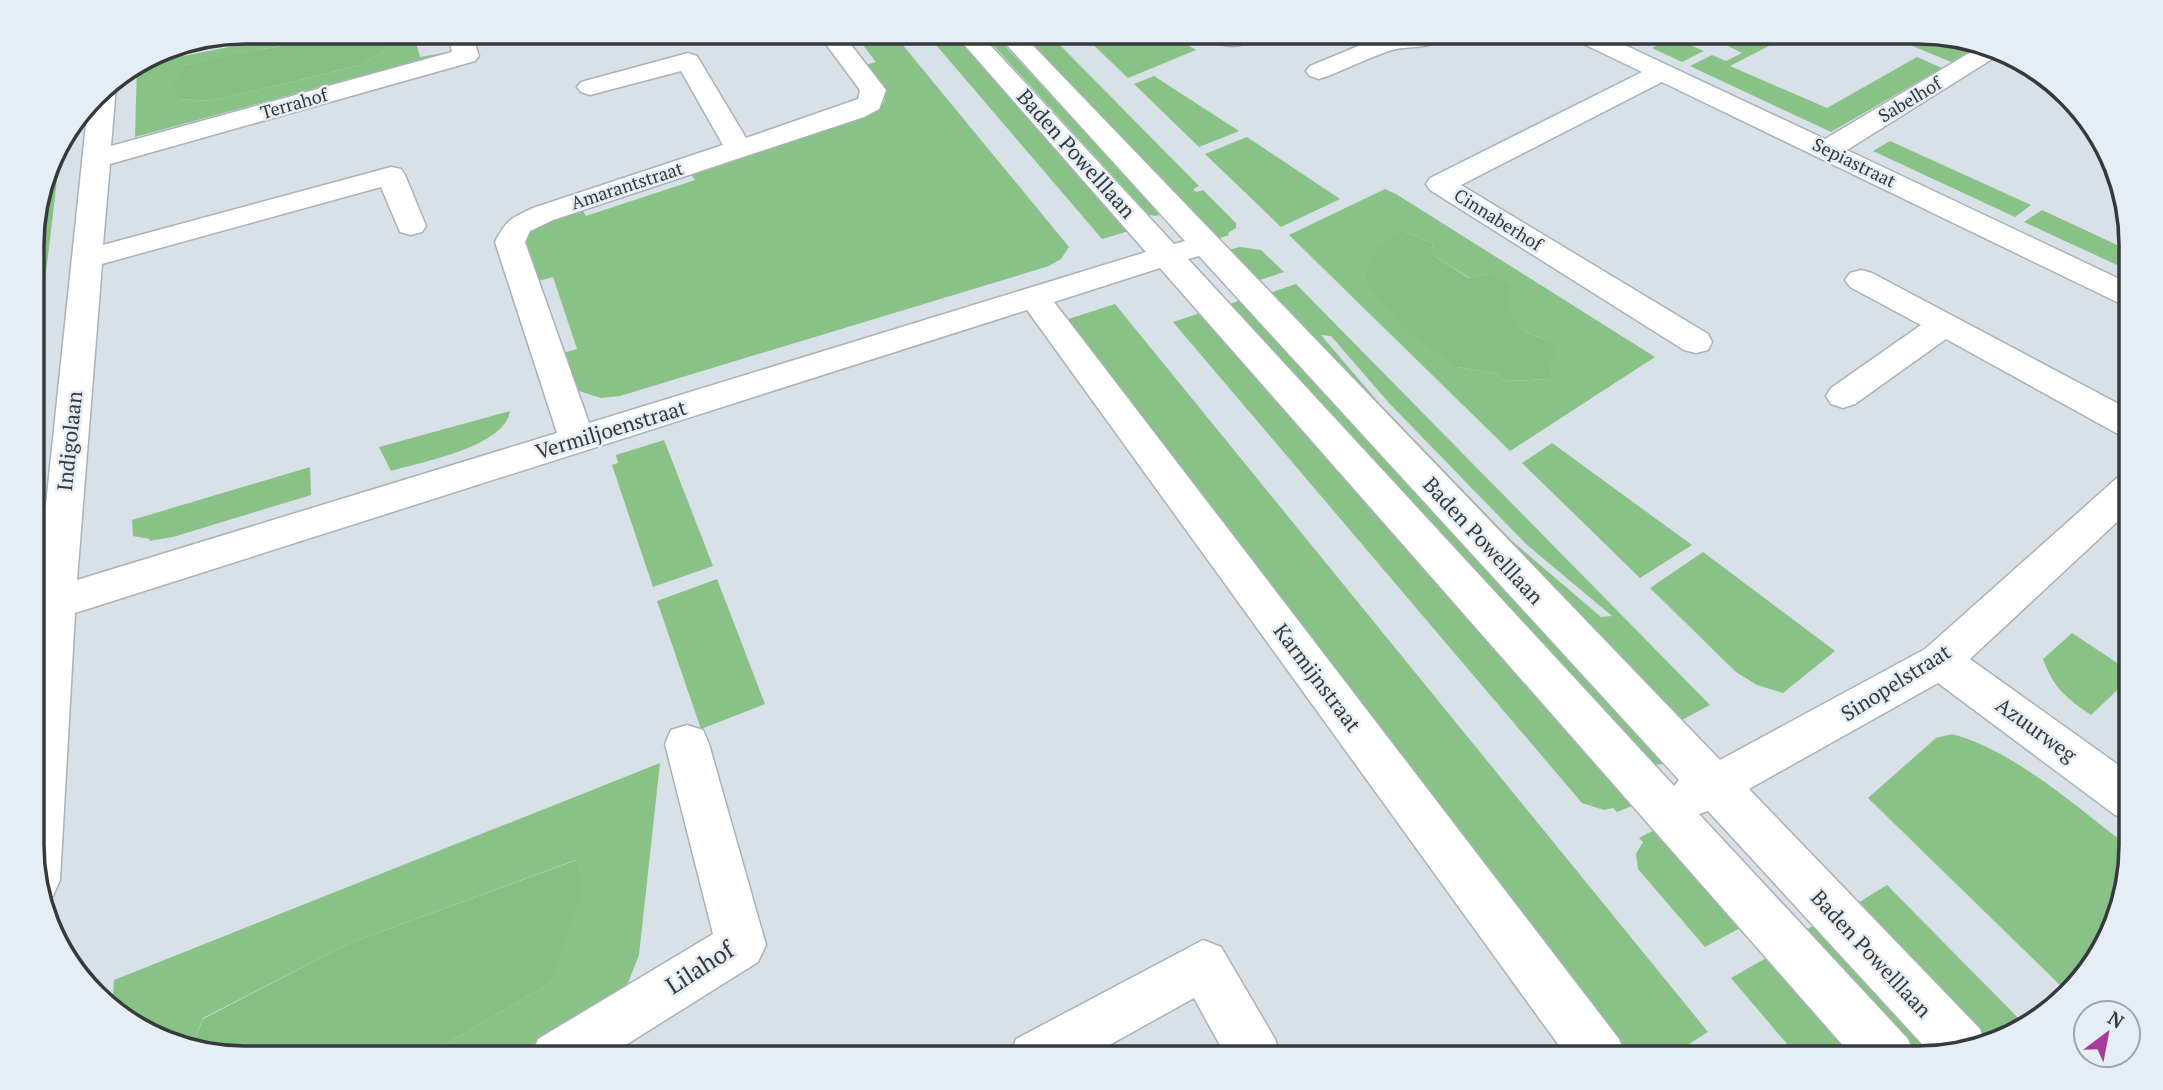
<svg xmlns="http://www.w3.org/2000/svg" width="2163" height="1090" viewBox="0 0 2163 1090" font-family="'PT Serif',serif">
<rect width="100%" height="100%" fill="#d8e0e8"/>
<path fill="#89c287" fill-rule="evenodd" d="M 305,32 L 413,32 L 420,57 L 449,52 L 135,137 L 137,65 ZM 371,32 L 386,49 L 360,65 L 292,82 L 209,101 L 179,99 L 185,65 L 232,54 Z
M 853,32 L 892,32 L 1069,247 L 1061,259 L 1049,266 L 620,396 L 601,398 L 579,391 L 576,383 L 568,385 L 559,354 L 577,349 L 553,277 L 535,282 L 523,240 L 533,227 L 581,208 L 586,216 L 695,180 L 690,173 L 877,109 L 884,102 L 885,95 L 864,65 L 876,62 Z
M 925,32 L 952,32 L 1129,231 L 1102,239 Z
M 981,32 L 992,32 L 1159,212 L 1158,216 L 1149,215 Z
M 1019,32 L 1047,32 L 1199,186 L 1193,189 L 1196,192 L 1203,190 L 1236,223 L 1236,228 L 1228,233 L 1229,235 L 1217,239 Z
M 1080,32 L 1167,32 L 1196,50 L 1128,78 Z
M 1774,32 L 1810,32 L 1792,34 L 1730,66 L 1827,108 L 1917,57 L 1942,68 L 1831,132 L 1690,66 L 1712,55 L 1726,61 L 1742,53 L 1728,46 L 1740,41 L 1748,44 Z
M 1879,32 C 1891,31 1901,36 1912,38 C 1935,42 1957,40 1980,46 L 1951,62 Z
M 1673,38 L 1704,51 L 1682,62 L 1652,48 Z
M 1154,76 L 1239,131 L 1199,147 L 1134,84 Z
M 1247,137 L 1340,199 L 1281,227 L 1205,154 Z
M 1890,141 L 2031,205 L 2015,217 L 1873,151 Z
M 1385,189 L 1396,194 L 1655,357 L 1510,451 L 1289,235 ZM 1403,231 L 1432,243 L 1434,256 L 1470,278 L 1489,274 L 1506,308 L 1523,331 L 1546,340 L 1546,362 L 1549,379 L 1506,381 L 1494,373 L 1457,367 Z
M 2042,210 L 2130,251 L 2130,271 L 2024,222 Z
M 1240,247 L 1261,250 L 1284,272 L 1257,281 L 1228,250 Z
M 1296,284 L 1710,705 L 1678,722 L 1269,293 ZM 1321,335 L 1331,336 L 1389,403 L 1526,544 L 1612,616 L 1601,617 L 1512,541 L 1379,403 Z
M 1241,300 L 1665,760 L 1663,764 L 1653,765 L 1648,762 L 1230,304 Z
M 1115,304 L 1708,1032 L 1667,1058 L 1614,1058 L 1060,326 L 1059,322 Z
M 1200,313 L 1634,805 L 1617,812 L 1613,808 L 1604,810 L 1582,803 L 1173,322 Z
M 510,411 C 505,447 421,462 391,471 L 379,447 Z
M 664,440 L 713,566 L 653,587 L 612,465 L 618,463 L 616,455 Z
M 1552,443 L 1692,545 L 1640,578 L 1522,463 Z
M 310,467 L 311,495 L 173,537 L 149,541 L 150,539 L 133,536 L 132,520 Z
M 1703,552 L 1835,651 L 1783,693 L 1757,685 L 1736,672 L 1650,588 Z
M 717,579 L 765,704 L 701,729 L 657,601 Z
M 2072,633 L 2131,672 L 2131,677 L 2091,715 C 2066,698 2053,687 2043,659 Z
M 1952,734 C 2016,751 2078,809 2131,848 L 2110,939 L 2065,990 L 1868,798 L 1936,738 Z
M 660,763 L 639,955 L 628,983 L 603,1004 L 510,1058 L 422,1058 L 550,983 L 576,860 L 348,944 L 203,1018 L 192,1046 L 151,1037 L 106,1000 L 113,997 L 114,980 Z
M 1656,829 L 1742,927 L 1705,947 L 1638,869 L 1636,854 L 1643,842 L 1639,838 Z
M 1887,885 L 2026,1026 L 1982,1041 L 1853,906 Z
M 1818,923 L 1941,1055 L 1918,1058 L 1803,932 Z
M 1768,957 L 1857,1058 L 1799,1058 L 1731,978 Z"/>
<path fill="#84c082" d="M 371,32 L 386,38 L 386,49 L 360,65 L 292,82 L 209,101 L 179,99 L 174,83 L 185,65 L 231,54 Z
M 58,145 L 61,145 L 38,341 L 32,344 L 32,230 L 53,151 Z
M 1403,231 L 1432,243 L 1434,256 L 1469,278 L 1489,274 L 1510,286 L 1507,308 L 1523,331 L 1546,340 L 1555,348 L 1554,356 L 1546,362 L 1551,368 L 1549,379 L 1506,381 L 1494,373 L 1457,367 L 1404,329 L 1365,281 C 1368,255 1379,244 1403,231 Z
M 577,860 L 581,893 L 550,983 L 422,1058 L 244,1058 L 192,1046 L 203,1019 L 348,944 Z"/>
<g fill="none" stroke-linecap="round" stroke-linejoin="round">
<g stroke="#aab1b8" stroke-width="3">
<path id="minor" d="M 447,32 L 471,32 L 479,56 L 475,61 L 110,164 L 103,245 L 391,167 L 401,169 L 405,175 L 426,226 L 422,232 L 411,235 L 400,232 L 381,187 L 102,264 L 77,580 L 557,433 L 495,242 C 506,220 511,218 533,208 L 723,145 L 681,71 L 590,95 L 581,92 L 577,87 L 581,82 L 688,53 L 697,56 L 746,138 L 858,99 L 860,90 L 817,32 L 841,32 L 886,90 L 879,109 L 864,117 L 553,220 L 530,231 L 525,242 L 589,423 L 1146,252 L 953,32 L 978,32 L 1174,244 L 1185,241 L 995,32 L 1020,32 L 1720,760 L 1925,649 L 2117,478 L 2130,475 L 2131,509 L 1970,659 L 2131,774 L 2131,820 L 2115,815 L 1938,683 L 1749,789 L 1980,1029 L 1984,1041 L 1934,1057 L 1708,811 L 1699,814 L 1908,1039 L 1915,1058 L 1854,1058 L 1160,268 L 1054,302 L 1619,1039 L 1626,1058 L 1568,1058 L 1027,310 L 75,613 L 60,880 L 53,896 L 44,900 L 33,874 L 33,629 L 88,105 L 104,85 L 112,81 L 116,86 L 111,146 L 452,52 ZM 1199,256 L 1679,780 L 1674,786 L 1188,259 Z
M 1205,32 L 1234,32 L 1243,40 L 1240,45 C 1227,48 1213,43 1205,32 Z
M 1418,32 L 1449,32 C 1435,52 1408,44 1389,51 C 1368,58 1348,68 1328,76 L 1319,79 L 1310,76 L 1306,71 L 1310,66 L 1380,37 Z
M 1566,32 L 1597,32 L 1825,139 L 1981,46 L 2005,51 L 1847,150 L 2130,284 L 2130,306 L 2119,303 L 1662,82 L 1461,185 L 1708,334 L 1712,342 L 1708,350 L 1696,353 L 1684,350 L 1430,190 L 1426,184 L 1430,178 L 1642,72 L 1569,37 Z
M 1861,270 L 1872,273 L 2130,410 L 2130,437 L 2118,434 L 1946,339 L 1855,404 L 1843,408 L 1831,404 L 1826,396 L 1831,388 L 1921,325 L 1850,287 L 1845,280 L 1850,273 Z
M 687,725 L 703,730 L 709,744 L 766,945 L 758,962 L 605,1058 L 531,1058 L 538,1039 L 713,934 L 665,744 L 671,730 Z
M 1203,940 L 1221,947 L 1275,1039 L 1282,1058 L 1227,1058 L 1194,998 L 1086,1058 L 1009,1058 L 1016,1039 Z"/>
</g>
<use href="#minor" fill="#fff" fill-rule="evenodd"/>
</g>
<g text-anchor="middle" stroke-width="5" stroke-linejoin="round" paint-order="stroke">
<g font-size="18" fill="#373a3d" stroke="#e5edf5">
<text transform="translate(1910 100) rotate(-31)" y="6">Sabelhof</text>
<text transform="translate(294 104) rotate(-16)" y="6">Terrahof</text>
<text transform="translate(1854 163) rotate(26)" y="6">Sepiastraat</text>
<text transform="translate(627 186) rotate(-18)" y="6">Amarantstraat</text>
<text transform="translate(1498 220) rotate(32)" y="6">Cinnaberhof</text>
</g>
<g font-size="21" fill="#373a3d" stroke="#e5edf5">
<text transform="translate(1076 154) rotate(48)" y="7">Baden Powelllaan</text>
<text transform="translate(611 430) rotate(-17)" y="7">Vermiljoenstraat</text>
<text transform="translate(70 441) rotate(-84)" y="7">Indigolaan</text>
<text transform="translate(1483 541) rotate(47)" y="7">Baden Powelllaan</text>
<text transform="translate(1317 678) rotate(53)" y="7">Karmijnstraat</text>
<text transform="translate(1896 683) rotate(-32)" y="7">Sinopelstraat</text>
<text transform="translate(2036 730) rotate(36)" y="7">Azuurweg</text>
<text transform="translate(1871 954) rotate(47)" y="7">Baden Powelllaan</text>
</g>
<g font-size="24" fill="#373a3d" stroke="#e5edf5">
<text transform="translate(700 968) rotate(-33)" y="8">Lilahof</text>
</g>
</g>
<path d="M0 0H2163V1090H0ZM245 44H1918A201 201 0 0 1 2119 245V845A201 201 0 0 1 1918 1046H245A201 201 0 0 1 44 845V245A201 201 0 0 1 245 44Z" fill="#e5edf5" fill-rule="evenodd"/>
<path fill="none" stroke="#373a3d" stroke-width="3.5" d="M245 44H1918A201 201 0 0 1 2119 245V845A201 201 0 0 1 1918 1046H245A201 201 0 0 1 44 845V245A201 201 0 0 1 245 44Z"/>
<g transform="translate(2107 1034) rotate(32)"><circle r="33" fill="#e5edf5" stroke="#9fa5ab" stroke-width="2"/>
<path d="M0-5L12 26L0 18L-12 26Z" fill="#a73c9c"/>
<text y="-10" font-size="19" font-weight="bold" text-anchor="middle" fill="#373a3d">N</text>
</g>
</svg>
